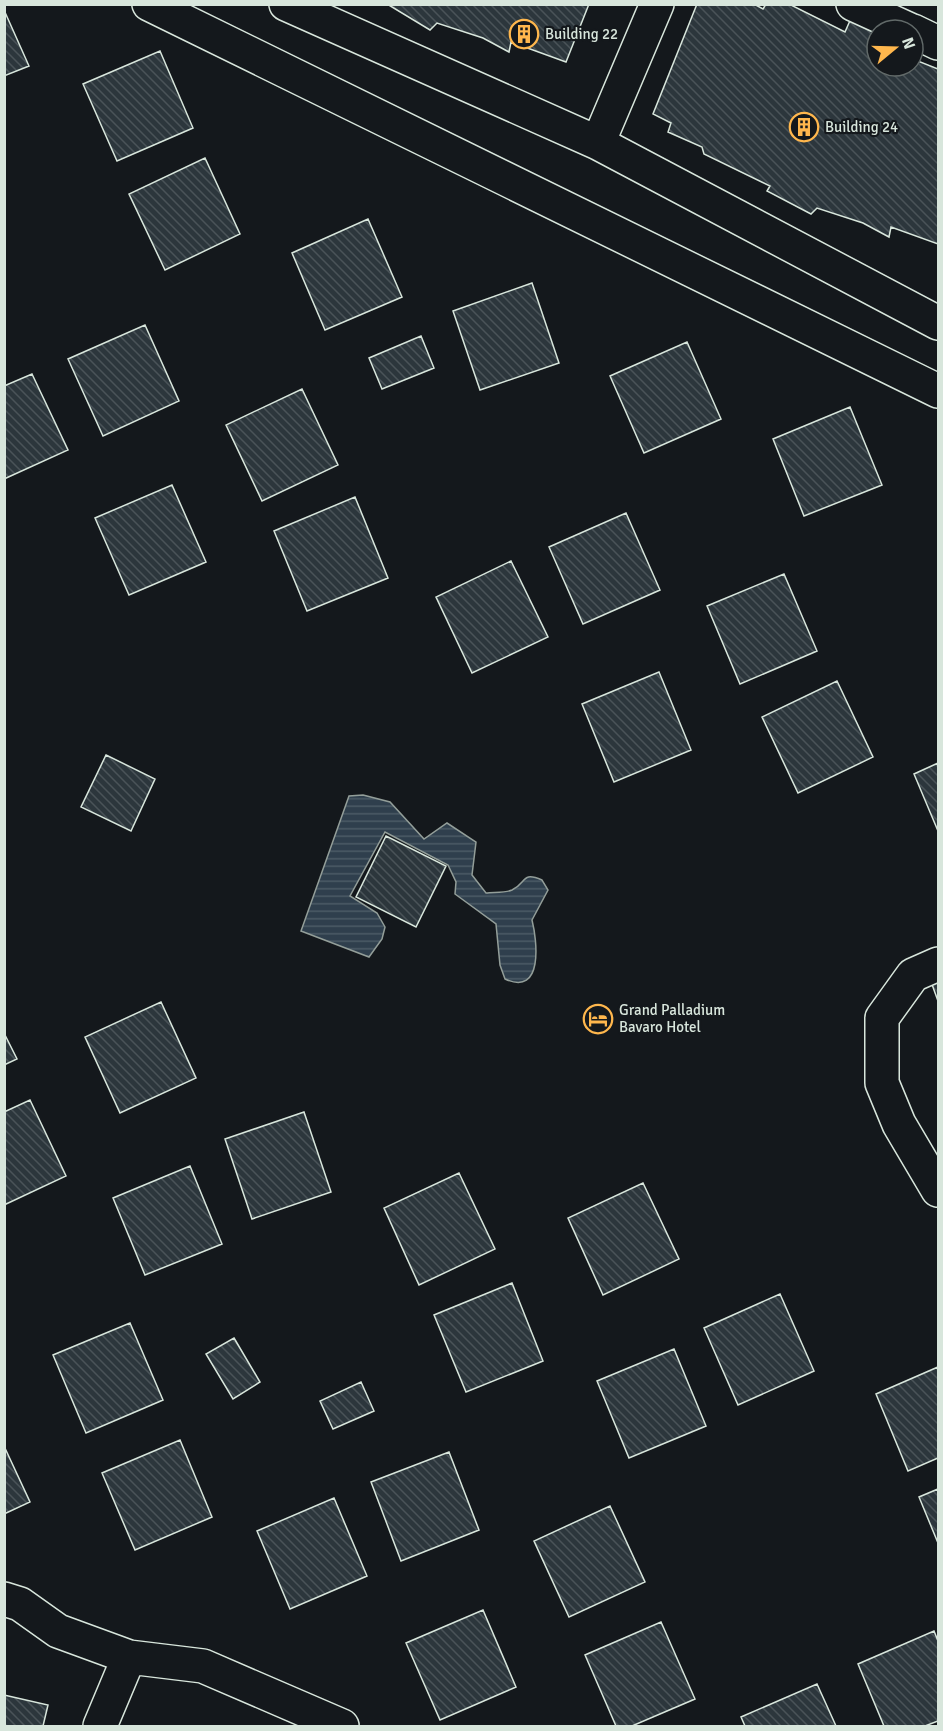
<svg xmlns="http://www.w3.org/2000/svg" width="943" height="1731" viewBox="0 0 943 1731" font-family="Signika,sans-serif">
<defs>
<pattern id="water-rules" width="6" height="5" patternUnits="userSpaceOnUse" patternTransform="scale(1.5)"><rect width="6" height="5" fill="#2f3f4d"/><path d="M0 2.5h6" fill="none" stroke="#4c5b66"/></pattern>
<pattern id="building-back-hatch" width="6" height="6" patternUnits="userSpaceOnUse" patternTransform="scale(1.5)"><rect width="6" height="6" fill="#2c363c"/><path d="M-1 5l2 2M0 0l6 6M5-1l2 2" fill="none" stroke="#4a5358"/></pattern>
</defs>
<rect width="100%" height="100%" fill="#14181c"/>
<path fill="url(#water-rules)" stroke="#939e99" stroke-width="1.5" d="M 363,795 L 390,802 L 424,839 L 447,823 L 476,842 L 472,875 L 486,893 C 493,892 505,893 512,890 C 527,883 521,871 542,880 L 548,890 L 532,920 C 537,940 544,997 505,979 L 500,965 L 496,924 L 455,894 L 456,882 L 448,865 L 385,832 L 350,896 L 377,913 L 385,927 L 382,939 L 369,957 L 301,931 L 349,796 Z"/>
<path fill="url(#building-back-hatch)" stroke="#d8e6dc" stroke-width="1.5" d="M 387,4 L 589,4 L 566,62 L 511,42 L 509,52 L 483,38 L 437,23 L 430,30 Z
M 697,4 L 754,4 L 763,9 L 766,4 L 789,4 L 845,32 L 852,16 L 877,30 L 875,43 L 877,44 L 877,66 L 913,66 L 913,59 L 938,69 L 938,244 L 891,227 L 889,237 L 863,223 L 817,208 L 811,214 L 767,191 L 770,186 L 704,154 L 702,147 L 668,132 L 671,123 L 653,114 Z
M 4,10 L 29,66 L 4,76 Z
M 160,51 L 193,128 L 117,161 L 83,84 Z
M 205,158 L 240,234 L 165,270 L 129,194 Z
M 368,219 L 402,297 L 325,330 L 292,253 Z
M 532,283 L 559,363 L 480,390 L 453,311 Z
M 145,325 L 179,401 L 103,436 L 68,359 Z
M 421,336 L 434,368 L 382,389 L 369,358 Z
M 687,342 L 721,419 L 644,453 L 610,376 Z
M 32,374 L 68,450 L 4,479 L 4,386 Z
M 302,389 L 338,465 L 262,501 L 226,425 Z
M 850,407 L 882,485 L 804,516 L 773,439 Z
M 172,485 L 206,562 L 129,595 L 95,518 Z
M 355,497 L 388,578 L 307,611 L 274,531 Z
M 626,513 L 660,590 L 583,624 L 549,547 Z
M 511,561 L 548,637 L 472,673 L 436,597 Z
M 784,574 L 817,651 L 740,684 L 707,606 Z
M 659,672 L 691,750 L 614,782 L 582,704 Z
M 837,681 L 873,757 L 798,793 L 762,717 Z
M 106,755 L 155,779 L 131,831 L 81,807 Z
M 938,763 L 938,831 L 914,774 Z
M 386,836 L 446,866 L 416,927 L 356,897 Z
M 938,976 L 938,1001 L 930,979 Z
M 161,1002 L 196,1078 L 120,1113 L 85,1037 Z
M 4,1033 L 17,1059 L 4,1065 Z
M 30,1100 L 66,1176 L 4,1205 L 4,1112 Z
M 304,1112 L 331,1192 L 252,1219 L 225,1139 Z
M 190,1166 L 222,1244 L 145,1275 L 113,1198 Z
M 459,1173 L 495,1249 L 419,1285 L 384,1208 Z
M 643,1183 L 679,1259 L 603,1295 L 568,1218 Z
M 512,1283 L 543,1361 L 466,1392 L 434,1315 Z
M 780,1294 L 814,1371 L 738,1405 L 704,1328 Z
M 130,1323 L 163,1400 L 86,1433 L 53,1355 Z
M 234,1338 L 260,1382 L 233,1399 L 206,1354 Z
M 674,1349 L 706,1426 L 629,1458 L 597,1381 Z
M 938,1367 L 938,1458 L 908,1471 L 876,1394 Z
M 361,1382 L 374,1411 L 333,1429 L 320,1401 Z
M 180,1440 L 212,1517 L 135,1550 L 102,1473 Z
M 4,1446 L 30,1502 L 4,1514 Z
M 449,1452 L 479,1530 L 401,1561 L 371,1482 Z
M 938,1489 L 938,1543 L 919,1497 Z
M 334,1498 L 367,1576 L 290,1609 L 257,1531 Z
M 610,1506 L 645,1582 L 569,1617 L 534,1541 Z
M 483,1610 L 516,1687 L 440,1720 L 406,1643 Z
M 661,1622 L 695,1699 L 632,1726 L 616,1726 L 585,1655 Z
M 934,1631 L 938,1641 L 938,1721 L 925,1726 L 884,1726 L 858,1664 Z
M 817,1684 L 836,1726 L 745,1726 L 741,1717 Z
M 4,1695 L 48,1705 L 43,1726 L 4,1726 Z"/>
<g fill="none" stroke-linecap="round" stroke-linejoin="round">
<g stroke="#d8e6dc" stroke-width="36">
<path id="minor" d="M 149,4 L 938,391
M 286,4 L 598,143 L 938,323
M 853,4 L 910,30
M 913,31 L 938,43
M 598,143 L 657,4
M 938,964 L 913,975 L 882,1018 L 882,1083 L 899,1124 L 938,1190
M 4,1599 L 20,1604 L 58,1631 L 129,1657 L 203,1666 L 342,1726
M 100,1726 L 129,1657"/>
</g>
<use href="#minor" stroke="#14181c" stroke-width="33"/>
</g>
<defs>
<g id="building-ring" transform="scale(1.5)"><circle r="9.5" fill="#14181c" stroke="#ffb74d" stroke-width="1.5"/><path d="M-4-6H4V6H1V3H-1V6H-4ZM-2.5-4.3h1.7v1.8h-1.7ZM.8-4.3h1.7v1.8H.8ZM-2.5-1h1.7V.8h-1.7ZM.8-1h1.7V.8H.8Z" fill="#ffb74d"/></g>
<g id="hotel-ring" transform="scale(1.5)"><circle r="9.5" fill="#14181c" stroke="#ffb74d" stroke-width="1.5"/><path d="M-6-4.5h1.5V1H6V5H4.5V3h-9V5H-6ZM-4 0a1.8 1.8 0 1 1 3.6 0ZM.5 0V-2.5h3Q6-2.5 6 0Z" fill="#ffb74d"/></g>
</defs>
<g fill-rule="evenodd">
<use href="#building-ring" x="524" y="34"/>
<use href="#building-ring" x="804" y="127"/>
<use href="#hotel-ring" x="598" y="1019"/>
</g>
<g text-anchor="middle" stroke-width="4.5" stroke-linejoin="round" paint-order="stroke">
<g font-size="15" fill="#d8e6dc" stroke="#14181c" text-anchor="start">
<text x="545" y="39">Building 22</text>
<text x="825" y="132">Building 24</text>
<text x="619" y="1015">Grand Palladium<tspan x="619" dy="17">Bavaro Hotel</tspan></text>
</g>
</g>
<rect width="943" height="1731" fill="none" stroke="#d8e6dc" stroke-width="12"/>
<g transform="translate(895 48) rotate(71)"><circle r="28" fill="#14181c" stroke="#626a69" stroke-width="1.5"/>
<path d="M0-4.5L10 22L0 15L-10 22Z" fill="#ffb74d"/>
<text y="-9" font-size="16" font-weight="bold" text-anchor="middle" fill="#d8e6dc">N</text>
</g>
</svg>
